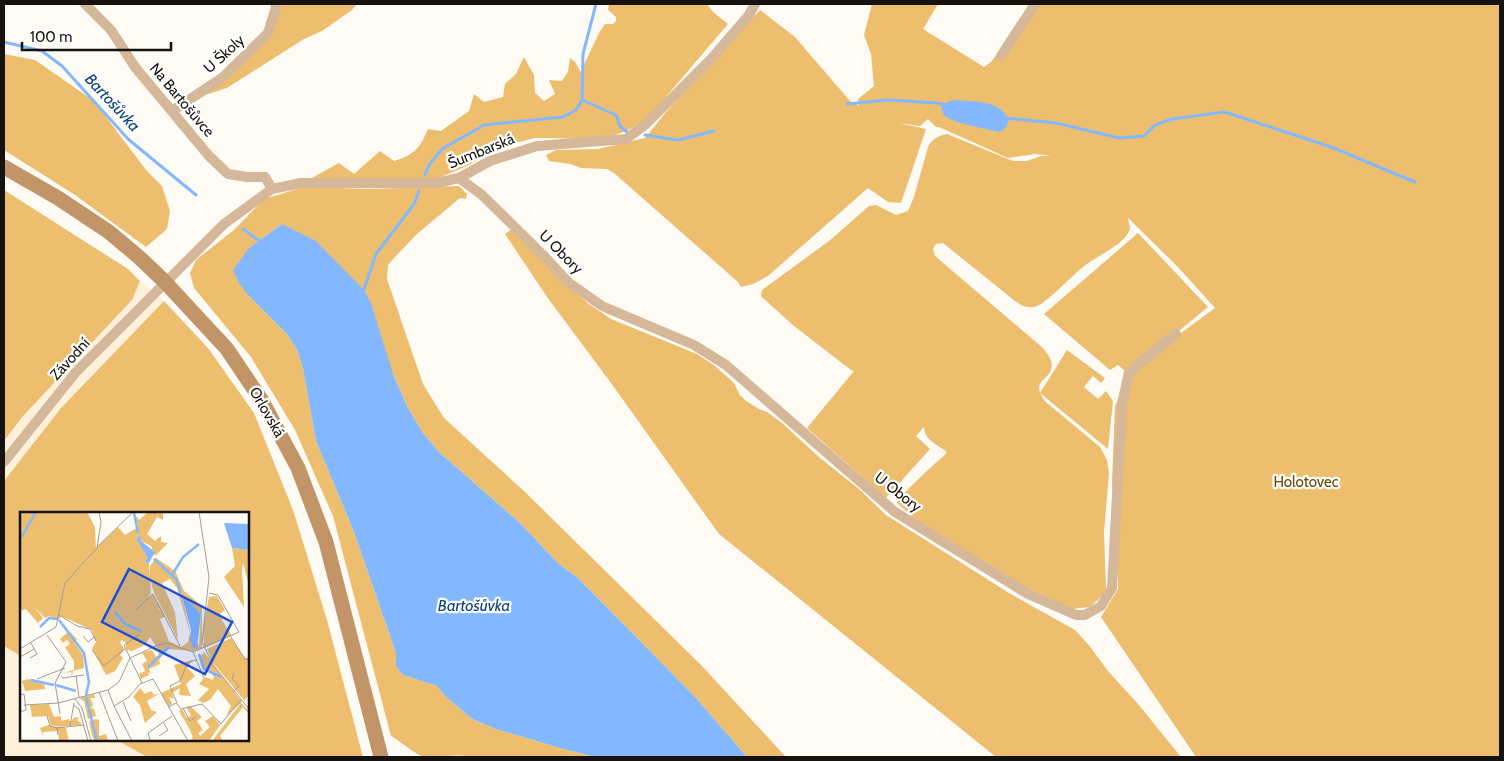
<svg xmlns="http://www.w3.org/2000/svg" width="1504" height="761" viewBox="0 0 1504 761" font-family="Cabin,sans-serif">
<rect width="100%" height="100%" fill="#fefaf4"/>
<path fill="#fef1dc" d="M 140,281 L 164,301 L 61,408 L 4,481 L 4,442 L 23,416 L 132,300 Z
M 4,646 L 21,656 L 21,740 L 117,740 L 147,757 L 4,757 Z"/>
<path fill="#edbe6d" d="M 270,4 L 357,4 L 352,10 L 322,31 L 304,39 L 227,88 L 205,95 L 178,112 L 270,36 L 272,11 Z
M 609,4 L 707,4 L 713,12 L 728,24 L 647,119 L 627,131 L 601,139 L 535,138 L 503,146 L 465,167 L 436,179 L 310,179 L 339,163 L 354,174 L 380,151 L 394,161 C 414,155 420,148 428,129 L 441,131 L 469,111 L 474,94 L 484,102 L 503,97 L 505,84 L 516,74 L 524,57 L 534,75 L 535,93 L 544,101 L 555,94 L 549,80 L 562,81 L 568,72 L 570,58 L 575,62 L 582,74 L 582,69 L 599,33 L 605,24 L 613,24 L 616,21 L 616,17 L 608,10 Z
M 872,4 L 904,4 L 903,5 L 938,4 L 923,29 L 984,67 L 991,62 L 1034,4 L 1500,4 L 1500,757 L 1196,757 L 1101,617 L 1118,589 L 1118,544 L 1112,482 L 1115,406 L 1128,380 L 1143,361 L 1215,308 L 1177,266 L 1128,218 L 1130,228 C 1127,243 1099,255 1087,264 C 1073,274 1049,301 1037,306 C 1028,309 1022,306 1015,301 L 943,243 L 936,244 L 933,249 L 935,256 L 1036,342 C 1042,347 1049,354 1051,361 C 1057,381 1025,378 1047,403 L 1100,447 L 1107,460 L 1109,473 L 1104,532 L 1106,588 L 1103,595 L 1090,607 L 1072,609 L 1027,588 L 915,519 L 897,503 L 898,499 L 931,467 L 946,454 L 946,451 C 937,445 924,439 924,427 L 916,436 L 930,449 L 886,498 L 807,428 L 854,371 L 851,370 L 794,326 L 763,298 L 761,296 L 762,290 L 829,241 L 869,206 L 876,205 L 896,215 L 908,211 L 914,197 L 928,147 C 931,140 939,135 947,134 L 1013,161 L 1027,161 L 1041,156 L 1051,156 L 1036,154 L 1008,158 L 939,127 L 936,127 L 928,119 L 920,126 L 899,123 L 926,129 L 901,203 L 888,202 L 868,188 L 768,276 L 753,284 L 741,287 L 738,282 L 614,173 L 607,169 L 581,168 L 570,164 L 549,161 L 546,155 L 556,150 L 598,149 L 645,138 L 666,112 L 760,10 L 795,37 L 850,101 L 859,106 L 858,99 L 874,86 L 871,54 L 864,35 Z
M 4,54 L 35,60 L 94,101 L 146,170 L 162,186 L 170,211 L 167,229 L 146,247 L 75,195 L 4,150 Z
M 459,186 L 467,194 L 466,199 L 460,198 L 417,234 L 394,258 L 388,265 L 387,279 L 423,384 L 444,418 L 524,491 L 703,667 L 786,757 L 747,757 L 697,699 L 579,579 L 558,563 L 520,523 L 439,452 L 423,433 L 408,408 L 393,374 L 282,224 L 249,248 L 248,295 L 287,334 L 297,350 L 303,368 L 316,441 L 354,532 L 396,653 L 396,666 L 403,675 L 437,686 L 445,696 L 472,719 L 496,729 L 563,749 L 596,757 L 469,757 C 453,753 441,759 425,757 C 417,756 400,741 391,736 L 333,516 L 295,430 L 251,357 L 194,288 L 190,273 L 196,260 L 234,230 L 264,199 L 304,187 L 370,189 Z
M 4,190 L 128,269 L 140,281 L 132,300 L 23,416 L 4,441 Z
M 512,229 L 566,285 L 589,304 L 611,319 L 697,354 L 715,366 L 734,383 L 740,395 L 746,401 L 759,409 L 767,412 L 782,423 L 820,458 L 859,489 L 886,515 L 1009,593 L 1075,630 L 1088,644 L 1108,671 L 1138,704 L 1181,757 L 996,757 L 719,534 L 611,383 L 547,297 L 505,234 Z
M 1138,233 L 1208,307 L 1163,344 L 1125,371 L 1118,365 L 1110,370 L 1044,314 Z
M 164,301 L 208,348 L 254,413 L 293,510 L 327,620 L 363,757 L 147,757 L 117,740 L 248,740 L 248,514 L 21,514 L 21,656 L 4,646 L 4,481 L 61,408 Z
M 1067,350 L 1105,378 L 1101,383 L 1093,376 L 1084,387 L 1098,399 L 1106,391 L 1113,401 L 1108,449 L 1040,393 Z"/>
<path fill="#83b8ff" d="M 953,100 C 973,102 1000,99 1009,120 L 1006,128 L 999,132 C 987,129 953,123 945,116 C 942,113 942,109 941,105 Z
M 282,224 L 316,241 L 364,290 L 371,303 L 393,374 L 408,408 L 423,433 L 439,452 L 520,523 L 558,563 L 579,579 L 697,699 L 747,757 L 596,757 L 563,749 L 496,729 L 472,719 L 445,696 L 437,686 L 403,675 L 396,666 L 396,653 L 354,532 L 316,441 L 303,368 L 297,350 L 287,334 L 248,295 L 239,283 L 233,270 L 249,248 Z"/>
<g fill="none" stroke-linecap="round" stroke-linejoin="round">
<path stroke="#83b8ff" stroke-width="3" d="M 4,42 L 42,51 L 62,66 L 128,139 L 196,195
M 582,100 L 583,54 L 596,4
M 847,104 L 888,100 L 937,103 L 945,105
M 1005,118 L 1056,123 L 1119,138 L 1144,136 L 1155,125 L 1172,119 L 1225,112 L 1331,147 L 1415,182
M 645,135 L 678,140 L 714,131
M 425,175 L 429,165 L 442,149 L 484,125 L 563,117 L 576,110 L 582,100 L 616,115 L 620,126 L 628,133
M 243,229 L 261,242
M 363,292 L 376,254 L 414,204 L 419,191"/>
<path stroke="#d5b79a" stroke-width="10" d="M 85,4 L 111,30 L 135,67 L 209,156 L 228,174 L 247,177 L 265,177 L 272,189
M 1001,56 L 1035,4
M 172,111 L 222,78 L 268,33 L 277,4
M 459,178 L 482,195 L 544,256 L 568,282 L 602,306 L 694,345 L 726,365 L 895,512 L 1028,594 L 1076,615 L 1085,615 L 1101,606 L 1112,588 L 1122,404 L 1129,372 L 1176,334
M 4,462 L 76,372 L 224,224 L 272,189 L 301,183 L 437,183 L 459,178 L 490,161 L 537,146 L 626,139 L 645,125 L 712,58 L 749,15 L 755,4"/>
<path stroke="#c29569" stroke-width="15" d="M 4,167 L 58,198 L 109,232 L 140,258 L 165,282 L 227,349 L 262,401 L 298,468 L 326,542 L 381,757"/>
</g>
<g text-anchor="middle" stroke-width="4.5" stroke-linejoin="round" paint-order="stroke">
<g font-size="15" fill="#16130e" stroke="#fff">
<text transform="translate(224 54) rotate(-42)" y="5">U Školy</text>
<text transform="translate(182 100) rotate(50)" y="5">Na Bartošůvce</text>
<text transform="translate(481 151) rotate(-22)" y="5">Šumbarská</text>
<text transform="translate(561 252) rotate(45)" y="5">U Obory</text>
<text transform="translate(70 359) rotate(-48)" y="5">Závodní</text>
<text transform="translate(267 412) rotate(60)" y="5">Orlovská</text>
<text transform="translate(898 492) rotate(38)" y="5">U Obory</text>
</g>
<g font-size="15" fill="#674700" stroke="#fff">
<text x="1306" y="487">Holotovec</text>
</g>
<g font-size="16" font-style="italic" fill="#0b3f7d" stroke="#fff">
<text transform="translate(113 102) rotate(47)" y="6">Bartošůvka</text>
<text x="474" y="611">Bartošůvka</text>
</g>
</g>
<g transform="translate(20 512)">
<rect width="229" height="229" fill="#fefaf4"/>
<path d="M 0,0 L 67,0 L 75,15 L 76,36 L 98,15 L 105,23 L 115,17 L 118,12 L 113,0 L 119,8 L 128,0 L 143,0 L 143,8 L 137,5 L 127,22 L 135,29 L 141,24 L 141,30 L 148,31 L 135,44 L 131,34 L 121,29 L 118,21 L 117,27 L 128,46 L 124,50 L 129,51 L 129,65 L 130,54 L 136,46 L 155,59 L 164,79 L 182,94 L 182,136 L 174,139 L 147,137 L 139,148 L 140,152 L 129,157 L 131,162 L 128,160 L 129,163 L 121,167 L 119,162 L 125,159 L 122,152 L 127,149 L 122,140 L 132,138 L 136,145 L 139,143 L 138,138 L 130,125 L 125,133 L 112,139 L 106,138 L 106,131 L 102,128 L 100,130 L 104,137 L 100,143 L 103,146 L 95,159 L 86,163 L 72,137 L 76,130 L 72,118 L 41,104 L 39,108 L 29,104 L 25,106 L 13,94 L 23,106 L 18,111 L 6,97 L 0,99 ZM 130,66 L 134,81 L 142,96 L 158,128 L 155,100 L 142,71 L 150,67 L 157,76 L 170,121 L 168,130 L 161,135 L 149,129 L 140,107 L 145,105 L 142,97 L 136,98 L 141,96 L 132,82 L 127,88 L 131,81 ZM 161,81 L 181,102 L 179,133 L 171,123 ZM 212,36 L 229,38 L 229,73 L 223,51 L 222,58 L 224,95 L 204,65 L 215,54 ZM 197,84 L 205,98 L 200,102 L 203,110 L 212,124 L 184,136 L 183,117 L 189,85 ZM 49,119 L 57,127 L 54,130 L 63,143 L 64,156 L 53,159 L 52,164 L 51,160 L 43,161 L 54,158 L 54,149 L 45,135 L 50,132 L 47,128 L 43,131 L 40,127 ZM 211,126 L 225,147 L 229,145 L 229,184 L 224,188 L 193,151 L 187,137 ZM 184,140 L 222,190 L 206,204 L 211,194 L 198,177 L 190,188 L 183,191 L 178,188 L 189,177 L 179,172 L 185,165 L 193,168 L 194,165 L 182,152 L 181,144 ZM 173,148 L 167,155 L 175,164 L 166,172 L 171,184 L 159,183 L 160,176 L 152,181 L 154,187 L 149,185 L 152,192 L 148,194 L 141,181 L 161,172 L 154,153 ZM 8,167 L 24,170 L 25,177 L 5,179 L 2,169 ZM 120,176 L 125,182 L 131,179 L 134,183 L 140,181 L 127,189 L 131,198 L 137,200 L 125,211 L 120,193 L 113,185 ZM 74,182 L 75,186 L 70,186 L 73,192 L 71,196 L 74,197 L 76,204 L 68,207 L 64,189 L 59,186 ZM 221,191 L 229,199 L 229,202 L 223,195 L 200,224 L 203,229 L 192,229 ZM 29,192 L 34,205 L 41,204 L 41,209 L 49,207 L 50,210 L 55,205 L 59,206 L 57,208 L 61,211 L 61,213 L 36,215 L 31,214 L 28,204 L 12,205 L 10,193 ZM 170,194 L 182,205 L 177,209 L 183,218 L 178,221 L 180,224 L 190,215 L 185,209 L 193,204 L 200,213 L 189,229 L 169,229 L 173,226 L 170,218 L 159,199 L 162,197 L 167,206 L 171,203 L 166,195 ZM 76,207 L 79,208 L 79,224 L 86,222 L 88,229 L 75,229 L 72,224 L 69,209 ZM 29,213 L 46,216 L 49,229 L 39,228 L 38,219 L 23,220 L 23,223 L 20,216 Z" fill="#edbe6d" fill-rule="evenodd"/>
<path d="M 204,11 L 229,12 L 229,38 L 212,36 ZM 118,21 L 121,29 L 135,40 L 129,51 L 124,50 L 128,46 L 117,28 ZM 161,81 L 181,102 L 177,136 L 174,137 L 170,129 L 171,118 Z" fill="#83b8ff"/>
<path fill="none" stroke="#83b8ff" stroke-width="2.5" d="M 114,1 L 118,21M 1,26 L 16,0M 134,47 L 156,67 L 161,81M 152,63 L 163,45 L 179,32M 95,100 L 105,112 L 121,119M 39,108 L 64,141 L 69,170 L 66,183M 20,115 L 29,106 L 38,107M 179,142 L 184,157 L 201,165M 128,155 L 149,135M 11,168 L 34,173M 36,173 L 56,179M 66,185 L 77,229"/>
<path fill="none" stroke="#a19e98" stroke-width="1" d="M 179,0 L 189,65 L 182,130 L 193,153 L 229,197M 77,35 L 113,0M 116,98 L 133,82 L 160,134M 39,103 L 57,114 L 70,117 L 76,129M 27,123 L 46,150 L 35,171 L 40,202M 119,123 L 104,133 L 122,171M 63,124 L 68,130 L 75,125M 211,125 L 225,147 L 229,147M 0,137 L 36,115 L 45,71 L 77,36 L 81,10 L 79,0M 72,138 L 84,154 L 105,137M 173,140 L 184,166M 0,145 L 14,137M 10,146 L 17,142 L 11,131M 214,161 L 212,167 L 219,174 L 214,179M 41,164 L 43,166 L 64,163M 56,164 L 59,185M 17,167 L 45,156M 88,178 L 94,194M 79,180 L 98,229M 0,183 L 4,182 L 6,198 L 0,200M 55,187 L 62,196 L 71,229M 103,190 L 111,209M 157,191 L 150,174 L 160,169 L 168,150 L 177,148M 4,193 L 38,191 L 88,178 L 99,170 L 110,146 L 138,133 L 147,131 L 173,140 L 219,120 L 198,83 L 189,81M 53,193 L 59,197 L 68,229M 148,195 L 156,191 L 161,197 L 182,192 L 201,212 L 221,188M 163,196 L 170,209 L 176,205M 27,204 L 30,214 L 37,216M 50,214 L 54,191M 38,223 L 37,216 L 64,213M 139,224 L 148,218 L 143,210M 130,228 L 128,221 L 152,204M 112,229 L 94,194 L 109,185 L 120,172 L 133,167 L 168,229"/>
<path fill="#1d4ed8" fill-opacity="0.15" stroke="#1d4ed8" stroke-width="2.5" d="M 109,57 L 212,110 L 185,162 L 82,110 Z"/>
<rect width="229" height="229" fill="none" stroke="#16130e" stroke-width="2.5"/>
</g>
<rect width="1504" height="761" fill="none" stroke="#16130e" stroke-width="10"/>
<path d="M22 42v8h149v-8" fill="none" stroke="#16130e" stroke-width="2.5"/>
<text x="30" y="42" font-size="15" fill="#16130e" stroke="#ffffff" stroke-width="4" paint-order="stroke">100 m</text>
</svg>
